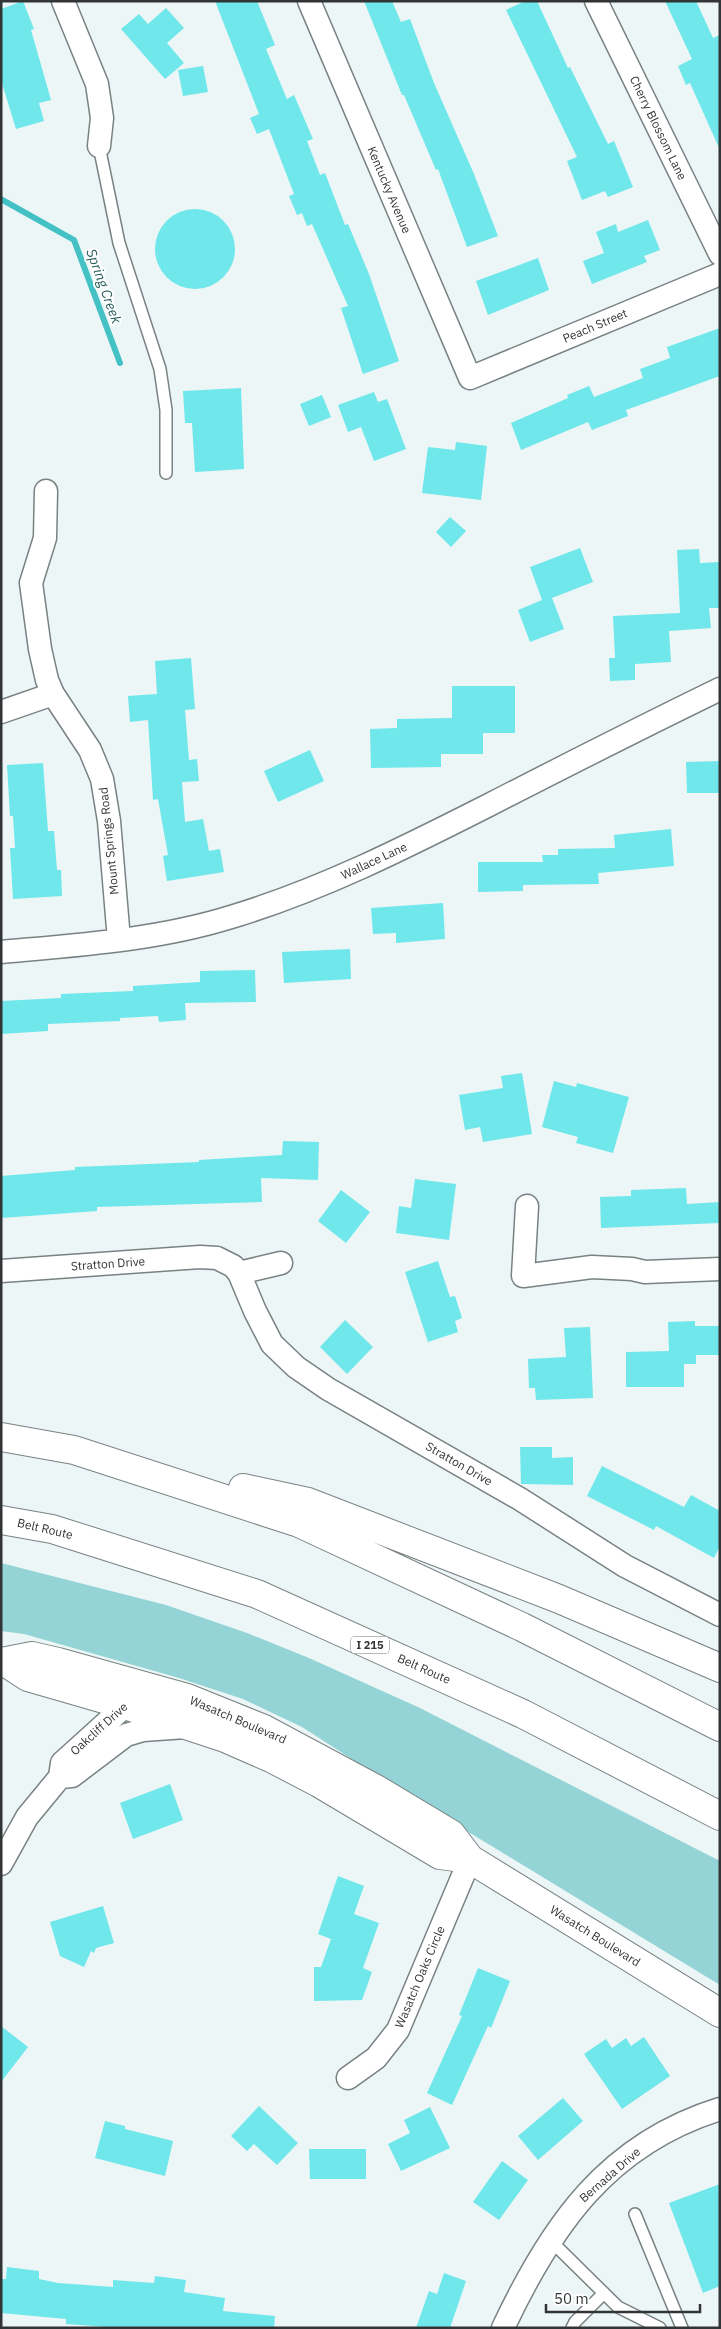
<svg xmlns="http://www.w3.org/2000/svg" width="721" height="2329" viewBox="0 0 721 2329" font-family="'IBM Plex Sans',sans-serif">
<rect width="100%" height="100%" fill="#ecf6f6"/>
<path fill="#94d4d6" d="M 1,1563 L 166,1605 L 247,1633 L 309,1658 L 420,1708 L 720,1861 L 720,1985 L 406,1794 L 302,1727 L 243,1699 L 179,1678 L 24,1634 L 1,1631 Z"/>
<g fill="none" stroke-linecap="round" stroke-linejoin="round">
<path stroke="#44c1c5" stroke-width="6" d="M 1,199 L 74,240 L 120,363"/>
</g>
<path fill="#6fe7eb" d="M 23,1 L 34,29 L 31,30 L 51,100 L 39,103 L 44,121 L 16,129 L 1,80 L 1,9 Z
M 215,1 L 257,1 L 275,45 L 266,49 L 287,99 L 294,95 L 313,139 L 307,141 L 320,175 L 325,173 L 345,225 L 348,224 L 369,274 L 399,361 L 363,374 L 341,308 L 348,306 L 312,224 L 307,226 L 302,213 L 297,215 L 289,196 L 294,194 L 269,129 L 257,134 L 250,118 L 259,114 Z
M 364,1 L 392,1 L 401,22 L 410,19 L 434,83 L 474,174 L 498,236 L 467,247 L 438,169 L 436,170 L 404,95 L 402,95 Z
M 525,1 L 537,1 L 568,68 L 570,67 L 608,144 L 614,141 L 633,187 L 608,197 L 605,191 L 582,200 L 567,161 L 577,157 L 506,10 Z
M 665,1 L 696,1 L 713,38 L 720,35 L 720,150 L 690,83 L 686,85 L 678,66 L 692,59 Z
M 166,8 L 184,28 L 167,43 L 184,63 L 165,79 L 121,29 L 139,14 L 148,24 Z
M 203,66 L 208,92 L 183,96 L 178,70 Z
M155 249a40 40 0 1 1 80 0a40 40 0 1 1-80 0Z
M 648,220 L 660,250 L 644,256 L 647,262 L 592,284 L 583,261 L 604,253 L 596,232 L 616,224 L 618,232 Z
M 538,258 L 549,290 L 488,315 L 476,281 Z
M 720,328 L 720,376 L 626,410 L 628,416 L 592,430 L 588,422 L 521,450 L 511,423 L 568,398 L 567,395 L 589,386 L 594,397 L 643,378 L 640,369 L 670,358 L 667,347 Z
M 241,388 L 244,469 L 195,472 L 192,423 L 185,423 L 183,391 Z
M 374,392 L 378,402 L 387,399 L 406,449 L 374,461 L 361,427 L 348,432 L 338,405 Z
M 322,395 L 331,417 L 309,426 L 300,404 Z
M 456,442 L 487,446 L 481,500 L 422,493 L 428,447 L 455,450 Z
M 450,517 L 466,531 L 451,547 L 436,532 Z
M 580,548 L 593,582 L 552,598 L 564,629 L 530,642 L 518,610 L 542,600 L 530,567 Z
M 699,549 L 700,563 L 720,562 L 720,608 L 709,608 L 711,628 L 669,631 L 671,662 L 635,664 L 635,680 L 610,681 L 609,658 L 615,658 L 613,616 L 680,613 L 677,550 Z
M 191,658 L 195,709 L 185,710 L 189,760 L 197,759 L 199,781 L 182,782 L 185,822 L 203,819 L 209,851 L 220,849 L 224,872 L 167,881 L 163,856 L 168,855 L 158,799 L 153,800 L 148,720 L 130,722 L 128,696 L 157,694 L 155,661 Z
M 452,686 L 515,686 L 515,733 L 483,733 L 483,754 L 441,754 L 441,767 L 371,768 L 370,729 L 397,728 L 397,719 L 452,718 Z
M 310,750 L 324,781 L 278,802 L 264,771 Z
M 720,761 L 720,793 L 687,793 L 686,762 Z
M 43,763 L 48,831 L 54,831 L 57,870 L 61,870 L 62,896 L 13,899 L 10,848 L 15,848 L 13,816 L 10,816 L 7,765 Z
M 671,829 L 674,866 L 598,873 L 599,884 L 523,885 L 523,891 L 478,892 L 478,862 L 543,862 L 542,855 L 558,855 L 558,849 L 615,848 L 614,835 Z
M 443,903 L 445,939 L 396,943 L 396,933 L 373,934 L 371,908 Z
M 350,949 L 351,979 L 284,983 L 282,952 Z
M 255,970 L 256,1002 L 185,1003 L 186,1020 L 159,1022 L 158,1016 L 120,1018 L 120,1021 L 48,1024 L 48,1031 L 1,1034 L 1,1001 L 61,998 L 61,994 L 133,991 L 133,986 L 200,982 L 200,971 Z
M 522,1073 L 532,1134 L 483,1142 L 480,1127 L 465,1130 L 459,1095 L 503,1088 L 501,1076 Z
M 554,1081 L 576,1087 L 577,1083 L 629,1097 L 613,1153 L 576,1143 L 578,1137 L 542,1127 Z
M 283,1141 L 319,1142 L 318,1180 L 261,1178 L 262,1202 L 97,1207 L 97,1211 L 1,1218 L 1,1176 L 75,1170 L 75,1167 L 199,1162 L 199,1160 L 282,1155 Z
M 415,1179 L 456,1184 L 449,1240 L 396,1233 L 399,1206 L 411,1208 Z
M 686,1188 L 687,1204 L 720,1202 L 720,1223 L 601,1228 L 600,1197 L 631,1196 L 631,1190 Z
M 341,1190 L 370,1212 L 346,1243 L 318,1221 Z
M 438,1261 L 450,1297 L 455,1296 L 462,1318 L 455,1321 L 458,1332 L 428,1342 L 405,1272 Z
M 345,1320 L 373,1347 L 347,1374 L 320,1347 Z
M 695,1321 L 695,1326 L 720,1326 L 720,1355 L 696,1355 L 696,1364 L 684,1364 L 684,1387 L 626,1387 L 626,1352 L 669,1351 L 668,1322 Z
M 590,1327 L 593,1398 L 536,1400 L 535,1388 L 529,1388 L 528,1359 L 566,1357 L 564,1328 Z
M 520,1447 L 552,1447 L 552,1458 L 573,1457 L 573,1485 L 521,1484 Z
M 602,1466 L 684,1507 L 691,1495 L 720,1511 L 720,1546 L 714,1558 L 656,1526 L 654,1530 L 587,1496 Z
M 170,1784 L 183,1820 L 133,1839 L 120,1803 Z
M 338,1876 L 364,1886 L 354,1914 L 379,1923 L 363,1968 L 372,1972 L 362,2000 L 314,2001 L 314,1967 L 321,1967 L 331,1939 L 318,1934 Z
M 103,1906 L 114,1943 L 96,1948 L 94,1953 L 91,1951 L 84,1967 L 60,1956 L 50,1922 Z
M 478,1968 L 510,1981 L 491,2028 L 488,2026 L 452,2105 L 427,2093 L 462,2016 L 459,2015 Z
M 1,2026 L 28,2047 L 1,2082 Z
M 644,2037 L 670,2076 L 622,2109 L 584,2054 L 606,2039 L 612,2048 L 626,2038 L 631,2046 Z
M 563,2098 L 583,2121 L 538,2160 L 518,2136 Z
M 259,2106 L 298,2143 L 277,2165 L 254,2144 L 247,2151 L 231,2136 Z
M 430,2107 L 450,2148 L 401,2171 L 388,2144 L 410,2133 L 404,2120 Z
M 105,2121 L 125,2126 L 125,2129 L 173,2141 L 165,2176 L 95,2158 Z
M 309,2149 L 366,2149 L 366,2179 L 310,2179 Z
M 502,2161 L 528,2180 L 499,2220 L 473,2202 Z
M 720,2184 L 720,2286 L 703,2293 L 669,2203 Z
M 7,2267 L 39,2271 L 39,2279 L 58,2283 L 113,2287 L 113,2280 L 154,2283 L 155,2276 L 186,2280 L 184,2292 L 225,2298 L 223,2311 L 275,2316 L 274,2328 L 120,2328 L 66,2324 L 66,2319 L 1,2313 L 1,2279 L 6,2279 Z
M 444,2273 L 466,2281 L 450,2328 L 416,2328 L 429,2291 L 437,2294 Z"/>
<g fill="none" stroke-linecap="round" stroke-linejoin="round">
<g stroke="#798283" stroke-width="14">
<path id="lane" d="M 99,146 L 119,243 L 160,369 L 166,410 L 166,473
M 635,2214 L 682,2328
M 550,2240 L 618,2307 L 660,2328
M 572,2328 L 575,2322 L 604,2293"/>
</g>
<g stroke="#798283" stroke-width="25">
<path id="street" d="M 63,1 L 97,84 L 102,118 L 99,146
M 309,1 L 470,378 L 720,274
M 596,1 L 720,254
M 46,491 L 45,538 L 31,583 L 40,649 L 47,680 L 53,694 L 90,750 L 102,779 L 109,821 L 119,940
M 1,712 L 53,694
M 1,952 C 78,945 157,940 231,917 C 321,890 404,848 487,806 C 565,766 642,727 720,689
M 527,1206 L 523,1276 L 592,1267 L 632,1269 L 645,1272 L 720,1269
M 1,1271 L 200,1257 L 217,1258 L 233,1266 L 239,1273 L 255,1311 L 272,1344 L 296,1367 L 328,1389 L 520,1499 L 625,1566 L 720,1615
M 239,1273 L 281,1263
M 60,1777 L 72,1776 L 126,1735 L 143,1730 L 186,1727
M 1,1864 L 27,1817 L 60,1777 L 62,1763 L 136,1696
M 348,2078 L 376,2058 L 398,2030 L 470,1859
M 503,2328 C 551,2226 607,2144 720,2109"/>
</g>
<g stroke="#798283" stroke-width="30">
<path id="secondary" d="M 1,1662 L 32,1656 L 58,1662 L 187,1698 L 264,1729 L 376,1789 L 451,1834 L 470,1859 L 720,2013
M 5,1662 L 28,1677 L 125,1705 L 225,1738 L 273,1759 L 319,1783 L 440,1855 L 470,1859"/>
</g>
<g stroke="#798283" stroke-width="30">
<path id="highway" d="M 1,1437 L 74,1450 L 299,1523 L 522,1627 L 720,1727
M 243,1488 L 308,1502 L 559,1599 L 720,1668
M 1,1520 L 52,1529 L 257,1594 L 523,1714 L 720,1816"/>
</g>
<use href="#lane" stroke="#fff" stroke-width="11"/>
<use href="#street" stroke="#fff" stroke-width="22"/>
<use href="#secondary" stroke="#fff" stroke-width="28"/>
<use href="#highway" stroke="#fff" stroke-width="28"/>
</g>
<g text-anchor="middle" stroke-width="4" stroke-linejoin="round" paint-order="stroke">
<rect fill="#fff" stroke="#707272" stroke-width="1" x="351" y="1636.5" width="38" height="17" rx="4"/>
<g font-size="11" font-weight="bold" fill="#323536">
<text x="370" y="1649">I 215</text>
</g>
<g font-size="12" fill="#323536" stroke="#fff">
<text transform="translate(658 128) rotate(64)" y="4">Cherry Blossom Lane</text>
<text transform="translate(389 190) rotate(67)" y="4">Kentucky Avenue</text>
<text transform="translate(595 326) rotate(-23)" y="4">Peach Street</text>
<text transform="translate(109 841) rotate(-96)" y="4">Mount Springs Road</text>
<text transform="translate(374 861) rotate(-25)" y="4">Wallace Lane</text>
<text transform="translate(108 1264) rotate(-4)" y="4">Stratton Drive</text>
<text transform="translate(459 1464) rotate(30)" y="4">Stratton Drive</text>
<text transform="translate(45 1529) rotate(13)" y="4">Belt Route</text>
<text transform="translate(424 1669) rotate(24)" y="4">Belt Route</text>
<text transform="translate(238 1720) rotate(23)" y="4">Wasatch Boulevard</text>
<text transform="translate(99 1729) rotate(-42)" y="4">Oakcliff Drive</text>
<text transform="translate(595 1936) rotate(32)" y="4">Wasatch Boulevard</text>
<text transform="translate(420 1977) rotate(-67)" y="4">Wasatch Oaks Circle</text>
<text transform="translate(610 2175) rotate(-41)" y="4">Bernada Drive</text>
</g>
<g font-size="14" font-style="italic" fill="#285c5d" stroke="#fff">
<text transform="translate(104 286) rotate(70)" y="5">Spring Creek</text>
</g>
</g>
<rect width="721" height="2329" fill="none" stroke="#323536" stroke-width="5"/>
<path d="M546 2304v8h154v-8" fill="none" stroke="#323536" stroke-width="2.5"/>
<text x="554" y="2304" font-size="15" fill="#323536" stroke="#ffffff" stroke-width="4" paint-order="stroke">50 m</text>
</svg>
